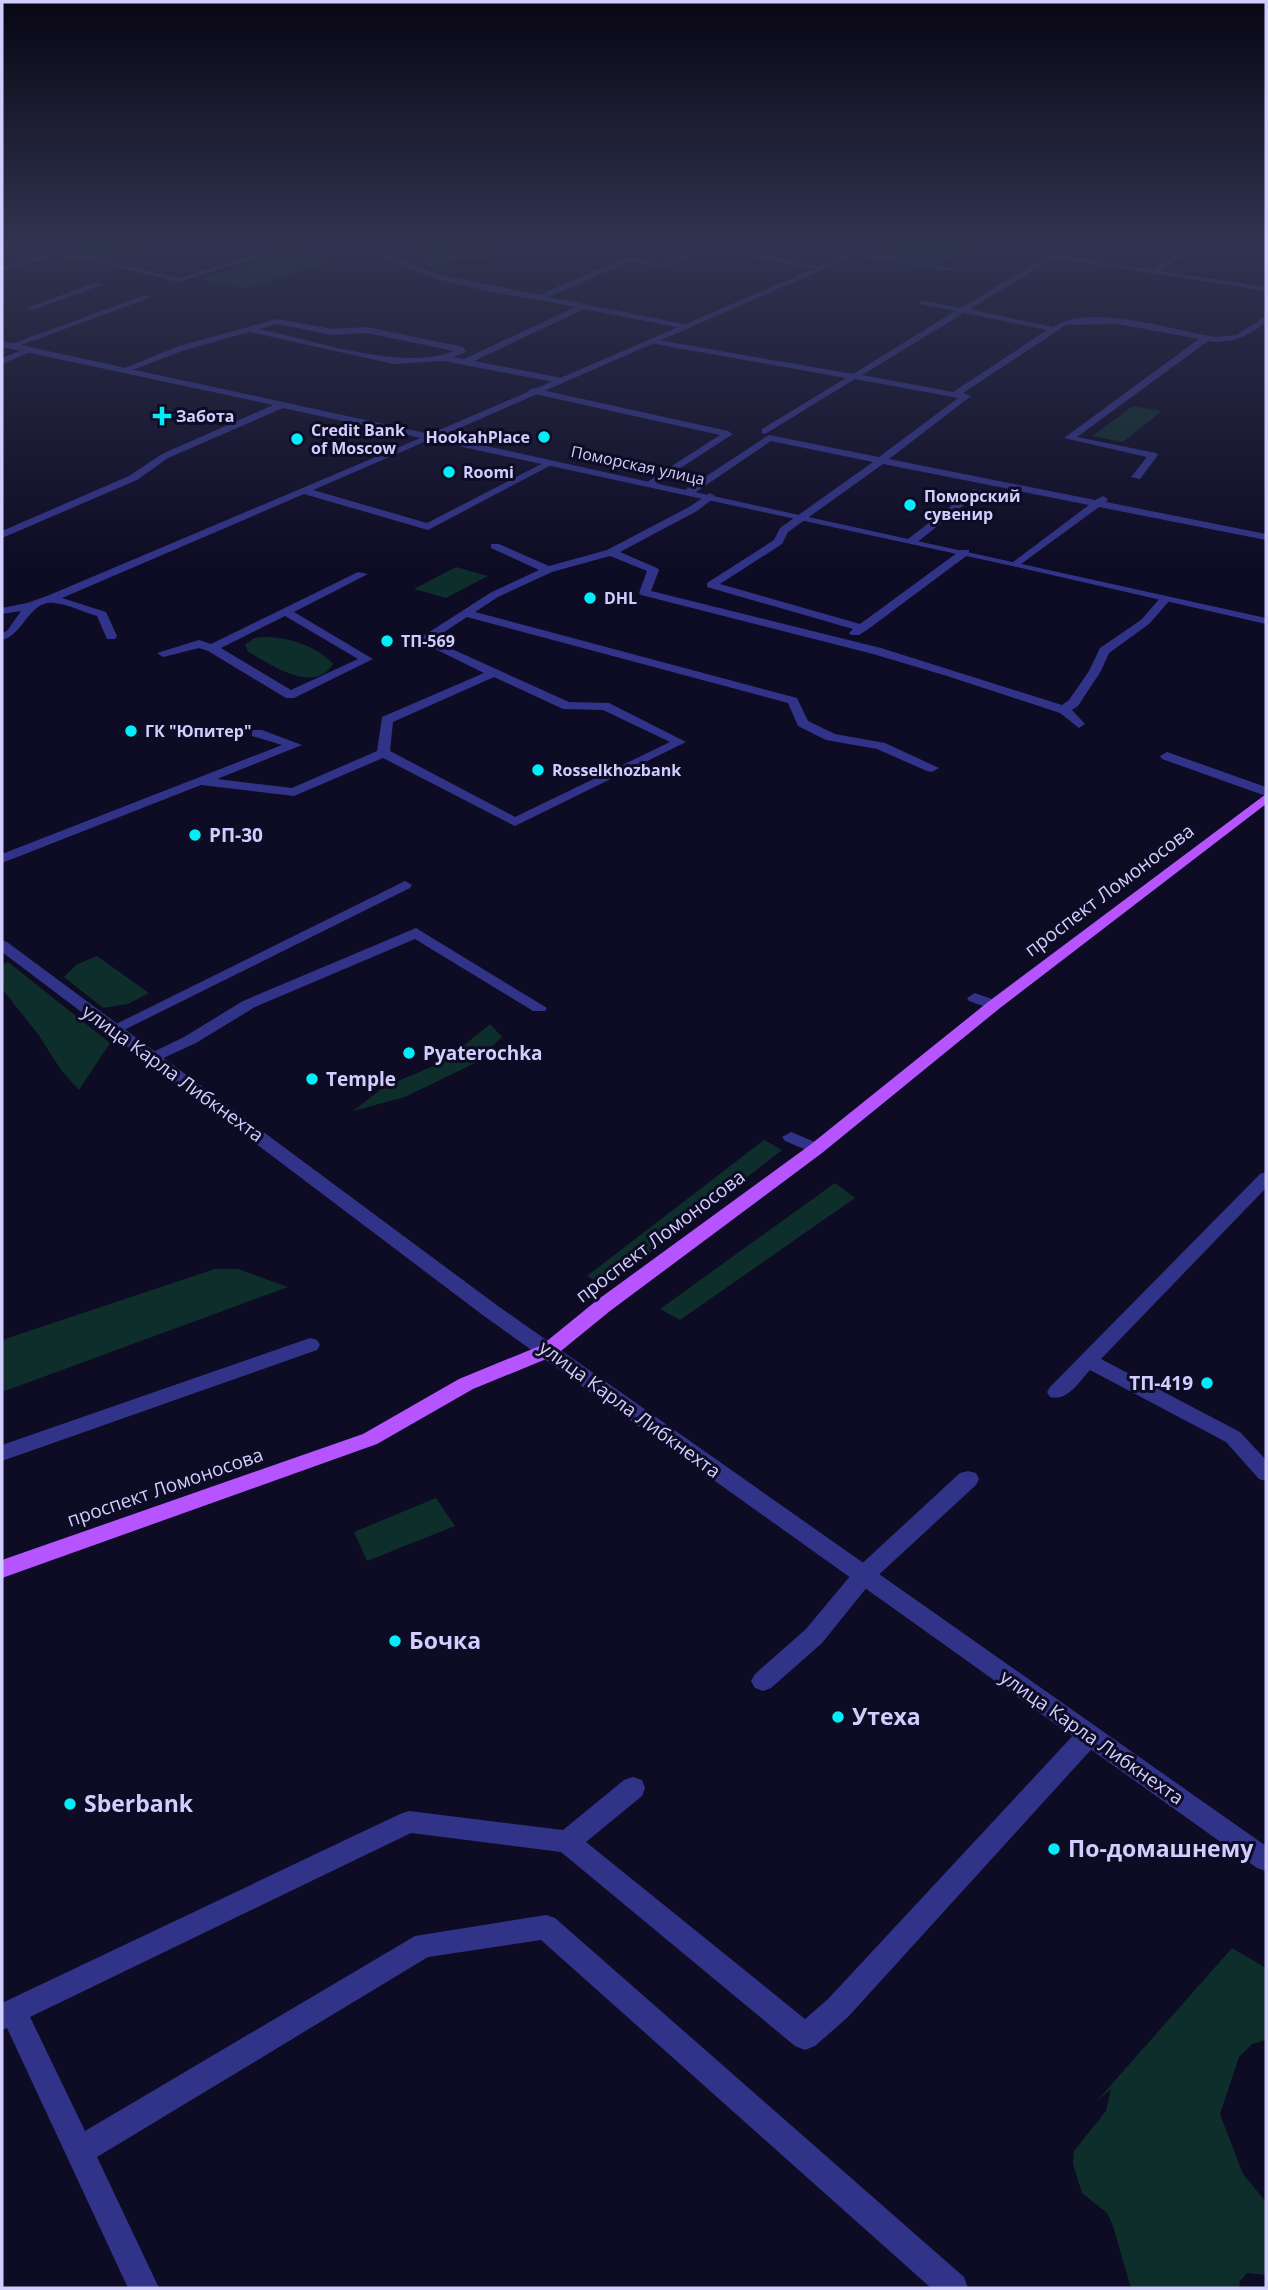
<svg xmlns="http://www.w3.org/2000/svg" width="1268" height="2290" viewBox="0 0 1268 2290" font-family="'Open Sans',sans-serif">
<rect width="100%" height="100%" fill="#0e0b24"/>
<path fill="#0e2e2b" d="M 146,245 C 121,250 87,273 62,257 C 81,239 121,245 146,245 Z
M 413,245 L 441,245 L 455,249 L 499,246 L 493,256 L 481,260 L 466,258 L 425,268 L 429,257 Z
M 902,245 L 964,245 L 974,250 L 948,258 L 939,264 L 922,265 L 880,256 L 889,248 Z
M 289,251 L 333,260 L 245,289 L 200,279 Z
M 1133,406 L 1162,411 L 1123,442 L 1092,436 Z
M 456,567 L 488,576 L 446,598 L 414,589 Z
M 264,637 C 288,637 317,646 333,664 C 313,696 270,663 248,652 L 245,645 L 254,638 Z
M 97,956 L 149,993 L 128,1004 L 103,1008 L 64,977 L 76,965 Z
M 8,962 L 110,1043 L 79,1090 L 61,1070 L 38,1034 L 2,989 L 2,964 Z
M 490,1024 L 502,1037 L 475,1063 L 405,1097 L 353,1111 L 384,1087 L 445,1061 Z
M 764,1140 L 782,1150 L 607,1286 L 587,1276 Z
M 835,1183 L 855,1198 L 680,1320 L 660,1309 Z
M 215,1269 L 238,1269 L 288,1287 L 2,1392 L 2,1340 Z
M 436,1498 L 455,1526 L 367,1561 L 354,1532 Z
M 1232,1948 L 1266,1968 L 1266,2040 L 1252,2044 L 1239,2057 L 1220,2114 L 1243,2174 L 1266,2202 L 1266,2275 L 1247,2273 L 1240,2281 L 1239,2288 L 1131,2288 L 1113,2226 L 1107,2213 L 1082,2193 L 1073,2164 L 1074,2151 L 1106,2111 L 1111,2089 L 1096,2102 Z"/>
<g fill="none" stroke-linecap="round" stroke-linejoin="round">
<path fill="#313388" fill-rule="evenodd" d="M 286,245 L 298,245 L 178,282 L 58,252 L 62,250 L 178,278 Z
M 709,245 L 824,268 L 820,270 L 711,249 L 663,268 L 631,261 L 548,297 L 684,324 L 687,329 L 584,309 L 474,361 L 562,378 L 563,380 L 559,383 L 444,361 L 394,364 L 249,332 L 185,350 L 127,372 L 120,370 L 179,346 L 277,319 L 332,329 L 367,327 L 463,347 L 466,352 L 453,357 L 464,359 L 575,307 C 511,294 439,288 381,255 L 384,251 L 436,274 L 539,295 L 627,257 L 662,264 ZM 277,324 L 332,335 L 367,333 L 454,351 C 404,372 312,340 259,329 Z
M 1022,245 L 1032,245 L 1020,253 L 1014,253 L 1014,249 Z
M 1191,245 L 1245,249 L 1250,245 L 1259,245 L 1246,253 L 1197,247 L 1157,273 L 1150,271 Z
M 855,251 L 948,267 L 952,269 L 948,271 L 852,255 Z
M 1051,254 L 1054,258 L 970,309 L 1053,327 C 1090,302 1174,331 1216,337 L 1236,335 L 1266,316 L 1266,322 C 1247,337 1232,344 1208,341 L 1077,437 L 1156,453 L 1158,455 L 1140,479 L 1131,477 L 1147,457 L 1064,438 L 1199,339 L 1117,324 L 1066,325 L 963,393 L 971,396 L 889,459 L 1095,500 L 1103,496 L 1108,499 L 1106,502 L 1266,534 L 1266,540 L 1099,507 L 1017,567 L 1013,566 L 1013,562 L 1089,505 L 883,464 L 788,532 L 782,544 L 720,584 L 860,624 L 961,550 L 969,550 L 969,554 L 867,630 L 859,635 L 851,635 L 849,633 L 853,629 L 707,587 L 707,583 L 774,540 L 780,528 L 873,462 L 771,441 L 693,494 L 685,494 L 685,490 L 769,435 L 879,457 L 958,398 L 855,379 L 765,434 L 762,433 L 762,429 L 846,378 L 655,344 L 652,339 L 853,374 L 955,311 L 920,304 L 920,300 L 961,308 ZM 964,313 L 1047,330 L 953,392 L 862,375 Z
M 95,283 L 102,285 L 33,310 L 26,308 Z
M 145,295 L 152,297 L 13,348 L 6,346 Z
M 28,348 L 35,350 L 2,364 L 2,358 Z
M 533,388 L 728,431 L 733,434 L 651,487 L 647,486 L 647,482 L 720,435 L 530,393 L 528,391 Z
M 430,434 L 438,436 L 313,490 L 427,523 L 549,460 L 557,462 L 428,530 L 304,494 L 62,598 L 106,612 L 117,636 L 115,639 L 107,639 L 97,616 C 83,612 68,604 54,603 C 29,600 24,635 2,640 L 2,633 L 7,631 L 21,611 L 2,614 L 2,608 L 27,603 L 47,596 Z
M 973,489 L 982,491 L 916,543 L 908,543 L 908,539 Z
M 710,493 L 715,496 L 714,498 L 697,511 L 620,552 L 657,568 L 659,570 L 651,591 L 881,648 L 1062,705 L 1069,700 L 1089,671 L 1100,648 L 1141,620 L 1161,597 L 1171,599 L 1149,624 L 1109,653 L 1101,671 L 1078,706 L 1072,710 L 1085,724 L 1079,728 L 1060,713 L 947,676 L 873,654 L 641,595 L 639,593 L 647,571 L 610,556 L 552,572 L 498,597 L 475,612 L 797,698 L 808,721 L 835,734 L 885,743 L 939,768 L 932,772 L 927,771 L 877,749 L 826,740 L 798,726 L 788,703 L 467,617 L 432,640 L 569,702 L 609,703 L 686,742 L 515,826 L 383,758 L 294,796 L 201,785 L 2,863 L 2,854 L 282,745 L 252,736 L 252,730 L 262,730 L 302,745 L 217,779 L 292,788 L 377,751 L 382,717 L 484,673 L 417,640 L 490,593 L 539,570 L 491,548 L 491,544 L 499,544 L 549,566 L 607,550 L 689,507 ZM 494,677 L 563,709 L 603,710 L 670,742 L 515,817 L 390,751 L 393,722 Z
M 358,572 L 368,574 L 294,612 L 373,659 L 294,698 L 286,698 L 208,651 L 199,648 L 163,657 L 157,653 L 199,640 L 211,644 ZM 285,616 L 358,659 L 291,690 L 221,648 Z
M 1167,752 L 1266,787 L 1266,796 L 1162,759 L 1160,756 Z
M 405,881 L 412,885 L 410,888 L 118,1033 L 112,1035 L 104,1030 Z
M 416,928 L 547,1008 L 545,1011 L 533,1011 L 415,939 L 255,1007 L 196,1043 L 159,1060 L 153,1061 L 145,1056 L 184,1037 L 243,1001 Z
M 975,993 L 1000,1002 L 1002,1005 L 994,1010 L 969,1001 L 967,998 Z
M 791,1132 L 822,1145 L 825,1149 L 816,1154 L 785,1141 L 782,1137 Z
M 1266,1172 L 1266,1188 L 1101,1359 L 1240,1432 L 1266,1460 L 1266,1481 L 1259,1479 L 1226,1442 L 1090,1370 C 1079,1382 1067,1402 1050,1397 L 1047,1392 L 1050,1387 L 1260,1174 Z
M 310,1338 L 317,1340 L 320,1345 L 317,1350 L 2,1461 L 2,1445 Z
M 968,1471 L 976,1473 L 979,1479 L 976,1485 L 872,1581 L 822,1643 L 771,1688 L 763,1691 L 755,1688 L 751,1681 L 755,1674 L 806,1629 L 856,1569 L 960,1473 Z
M 1089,1725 L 1098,1728 L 1101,1735 L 1098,1742 L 848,2017 L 815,2046 L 805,2050 L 795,2046 L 561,1852 L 411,1833 L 30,2017 L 85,2131 L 415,1936 L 546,1915 L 555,1918 L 964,2277 L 968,2288 L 931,2288 L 541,1940 L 428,1957 L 97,2157 L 159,2288 L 128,2288 L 7,2028 L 2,2030 L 2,2003 L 400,1814 L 409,1811 L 563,1830 L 624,1780 L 633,1777 L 642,1780 L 645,1788 L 642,1796 L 586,1842 L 805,2019 L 828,1999 L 1080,1728 Z"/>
<path fill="#313388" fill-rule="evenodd" d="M 79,245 L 91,245 L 2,271 L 2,267 Z
M 869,245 L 879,245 L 441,436 L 1266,618 L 1266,624 L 1017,567 L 283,408 L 168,458 L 137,480 L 2,538 L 2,531 L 129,476 L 162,454 L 273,405 L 2,347 L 2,341 L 430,434 Z
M 973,245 L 992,245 L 1266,287 L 1266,291 Z
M 2,940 L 7,942 L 498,1306 L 1266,1846 L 1266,1871 L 1257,1868 L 484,1316 L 2,952 Z"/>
<path fill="#b655ff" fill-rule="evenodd" d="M 1266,794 L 1266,804 L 1000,1008 L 822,1153 L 610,1311 L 556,1355 L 473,1389 L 377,1444 L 2,1578 L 2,1560 L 363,1434 L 459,1379 L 542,1345 L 596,1301 L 810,1145 L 988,1002 Z"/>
</g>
<linearGradient id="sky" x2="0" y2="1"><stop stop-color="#080614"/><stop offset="0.43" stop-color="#303450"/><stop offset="1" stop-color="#303450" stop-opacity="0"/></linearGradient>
<rect width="1268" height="566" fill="url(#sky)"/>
<g fill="#00eef9" stroke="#0e0b24" stroke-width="2.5">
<path d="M158.5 405.5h7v7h7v7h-7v7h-7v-7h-7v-7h7z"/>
<circle cx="544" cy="437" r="7"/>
<circle cx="297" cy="439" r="7"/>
<circle cx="449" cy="472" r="7"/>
<circle cx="910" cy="505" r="7"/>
<circle cx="590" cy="598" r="7"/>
<circle cx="387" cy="641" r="7"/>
<circle cx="131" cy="731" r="7"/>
<circle cx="538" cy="770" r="7"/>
<circle cx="195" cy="835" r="7"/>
<circle cx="409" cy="1053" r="7"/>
<circle cx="312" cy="1079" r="7"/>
<circle cx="1207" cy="1383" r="7"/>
<circle cx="395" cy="1641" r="7"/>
<circle cx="838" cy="1717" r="7"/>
<circle cx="70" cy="1804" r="7"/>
<circle cx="1054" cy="1849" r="7"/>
</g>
<g text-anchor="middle" stroke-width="6" stroke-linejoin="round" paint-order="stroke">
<g font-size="16" font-weight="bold" fill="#d1ceff" stroke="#0e0b24" text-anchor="start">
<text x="176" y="422">Забота</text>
<text x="311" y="436">Credit Bank<tspan x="311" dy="18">of Moscow</tspan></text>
<text x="530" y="443" text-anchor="end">HookahPlace</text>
<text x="463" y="478">Roomi</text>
<text x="924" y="502">Поморский<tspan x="924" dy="18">сувенир</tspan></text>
<text x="604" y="604">DHL</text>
<text x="401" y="647">ТП-569</text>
<text x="145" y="737">ГК "Юпитер"</text>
<text x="552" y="776">Rosselkhozbank</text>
</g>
<g font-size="16" fill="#d1ceff" stroke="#0e0b24">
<text transform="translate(638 465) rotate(12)" y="6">Поморская улица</text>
</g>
<g font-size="19" font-weight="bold" fill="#d1ceff" stroke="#0e0b24" text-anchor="start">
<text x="209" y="842">РП-30</text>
<text x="423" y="1060">Pyaterochka</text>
<text x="326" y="1086">Temple</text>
<text x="1193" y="1390" text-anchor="end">ТП-419</text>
</g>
<g font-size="19" fill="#d1ceff" stroke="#0e0b24">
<text transform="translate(1109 890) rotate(-37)" y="7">проспект Ломоносова</text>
<text transform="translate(173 1073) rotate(36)" y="7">улица Карла Либкнехта</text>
<text transform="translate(660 1236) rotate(-37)" y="7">проспект Ломоносова</text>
<text transform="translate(630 1409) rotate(36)" y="7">улица Карла Либкнехта</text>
<text transform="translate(165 1487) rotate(-19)" y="7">проспект Ломоносова</text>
<text transform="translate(1092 1737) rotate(35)" y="7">улица Карла Либкнехта</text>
</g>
<g font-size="23" font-weight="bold" fill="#d1ceff" stroke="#0e0b24" text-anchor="start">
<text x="409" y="1649">Бочка</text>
<text x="852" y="1725">Утеха</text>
<text x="84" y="1812">Sberbank</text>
<text x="1068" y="1857">По-домашнему</text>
</g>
</g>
<rect width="1268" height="2290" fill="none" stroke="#d1ceff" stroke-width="7"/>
</svg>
